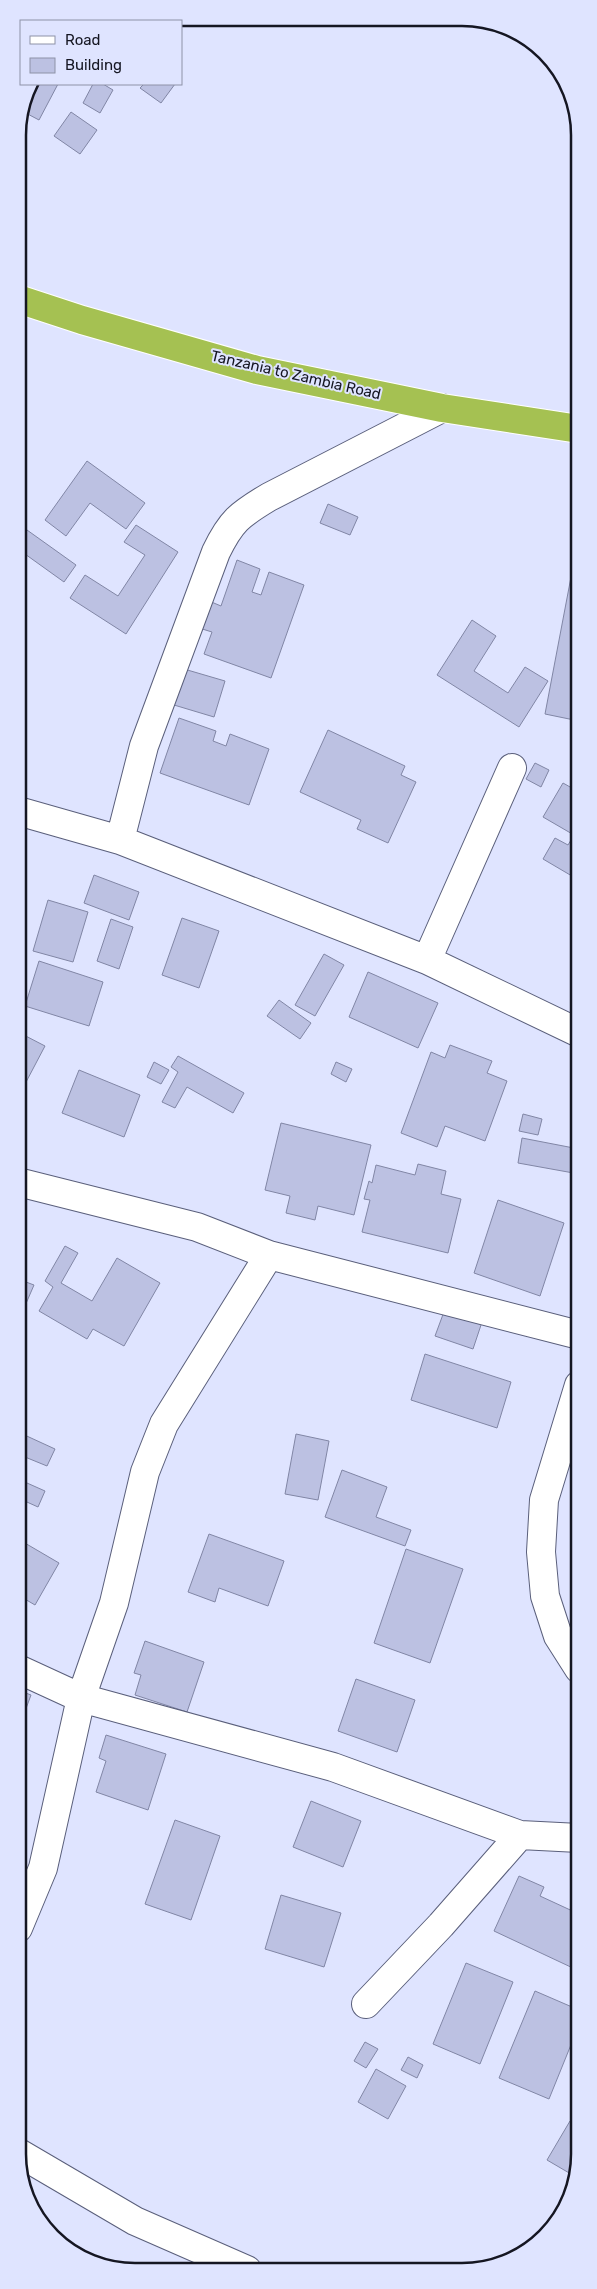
<svg xmlns="http://www.w3.org/2000/svg" width="597" height="2289" viewBox="0 0 597 2289" font-family="Rubik,sans-serif">
<rect width="100%" height="100%" fill="#dfe4ff"/>
<path fill="#bcc1e2" stroke="#8186a5" d="M 31,84 L 58,84 L 39,120 L 22,111 L 26,94 Z
M 93,84 L 103,84 L 113,90 L 100,113 L 83,103 Z
M 144,84 L 175,84 L 161,103 L 140,88 Z
M 71,112 L 97,130 L 80,154 L 54,136 Z
M 87,461 L 145,503 L 126,529 L 90,503 L 66,536 L 45,520 Z
M 328,504 L 358,517 L 350,535 L 320,523 Z
M 136,525 L 178,552 L 126,634 L 70,598 L 85,575 L 118,596 L 145,555 L 124,542 Z
M 27,530 L 76,565 L 64,582 L 18,549 L 18,543 Z
M 575,556 L 579,556 L 579,721 L 545,714 Z
M 237,560 L 260,569 L 252,592 L 261,595 L 269,572 L 304,585 L 271,678 L 204,654 L 212,632 L 199,628 L 209,601 L 221,606 Z
M 472,620 L 496,636 L 474,671 L 508,693 L 525,667 L 548,681 L 519,727 L 437,675 Z
M 184,669 L 225,681 L 214,717 L 174,705 Z
M 179,718 L 216,731 L 213,741 L 226,746 L 230,734 L 269,749 L 249,805 L 160,773 Z
M 328,730 L 405,766 L 401,775 L 416,782 L 388,843 L 357,829 L 361,820 L 300,792 Z
M 535,763 L 549,770 L 541,787 L 526,779 Z
M 563,783 L 579,792 L 577,879 L 543,859 L 555,838 L 568,845 L 574,835 L 543,817 Z
M 94,875 L 139,892 L 129,920 L 84,903 Z
M 48,900 L 88,912 L 73,962 L 33,951 Z
M 182,918 L 219,931 L 199,988 L 162,975 Z
M 111,919 L 133,927 L 119,969 L 97,961 Z
M 324,954 L 344,965 L 315,1016 L 295,1005 Z
M 39,961 L 103,982 L 89,1026 L 25,1006 Z
M 368,972 L 438,1003 L 418,1048 L 349,1017 Z
M 279,1000 L 311,1023 L 300,1039 L 267,1016 Z
M 18,1032 L 45,1046 L 25,1084 L 18,1080 Z
M 450,1045 L 492,1061 L 487,1073 L 507,1081 L 485,1141 L 445,1126 L 437,1147 L 401,1133 L 431,1052 L 445,1058 Z
M 178,1056 L 244,1093 L 233,1113 L 187,1087 L 175,1108 L 162,1102 L 178,1072 L 171,1067 Z
M 154,1062 L 169,1070 L 161,1084 L 147,1077 Z
M 336,1062 L 352,1069 L 346,1082 L 331,1074 Z
M 79,1070 L 140,1095 L 124,1137 L 62,1113 Z
M 523,1114 L 542,1119 L 538,1135 L 519,1131 Z
M 281,1123 L 371,1145 L 354,1215 L 318,1206 L 315,1220 L 286,1213 L 290,1196 L 265,1190 Z
M 522,1138 L 579,1149 L 579,1174 L 518,1163 Z
M 418,1164 L 446,1171 L 441,1194 L 461,1199 L 448,1253 L 362,1232 L 370,1200 L 364,1199 L 369,1181 L 372,1183 L 376,1165 L 415,1175 Z
M 498,1200 L 564,1223 L 540,1296 L 474,1273 Z
M 65,1246 L 78,1253 L 61,1283 L 92,1301 L 117,1258 L 160,1283 L 124,1346 L 93,1329 L 87,1339 L 39,1311 L 53,1287 L 45,1281 Z
M 18,1279 L 34,1285 L 18,1322 Z
M 445,1309 L 482,1322 L 473,1349 L 435,1336 Z
M 425,1354 L 511,1382 L 497,1428 L 411,1400 Z
M 18,1432 L 55,1449 L 47,1466 L 25,1457 L 18,1473 Z
M 296,1434 L 329,1441 L 318,1500 L 285,1494 Z
M 342,1470 L 387,1487 L 376,1517 L 411,1530 L 405,1546 L 325,1517 Z
M 18,1479 L 45,1491 L 38,1507 L 18,1498 Z
M 209,1534 L 284,1561 L 268,1606 L 219,1588 L 215,1602 L 188,1592 Z
M 18,1539 L 59,1563 L 35,1605 L 18,1595 Z
M 406,1549 L 463,1569 L 430,1663 L 374,1643 Z
M 145,1641 L 204,1662 L 187,1712 L 135,1695 L 141,1675 L 134,1673 Z
M 356,1679 L 415,1700 L 397,1752 L 338,1731 Z
M 18,1690 L 31,1695 L 18,1730 Z
M 106,1735 L 166,1754 L 148,1810 L 96,1792 L 106,1761 L 99,1758 Z
M 311,1801 L 361,1821 L 343,1867 L 293,1847 Z
M 175,1820 L 220,1836 L 191,1920 L 145,1904 Z
M 519,1876 L 544,1887 L 540,1896 L 579,1914 L 579,1960 L 575,1969 L 494,1931 Z
M 281,1895 L 341,1913 L 324,1967 L 265,1949 Z
M 466,1963 L 513,1982 L 480,2064 L 433,2044 Z
M 535,1991 L 579,2010 L 579,2025 L 549,2099 L 499,2078 Z
M 365,2042 L 378,2049 L 366,2068 L 354,2061 Z
M 408,2057 L 423,2065 L 417,2078 L 401,2070 Z
M 376,2069 L 406,2086 L 388,2119 L 358,2102 Z
M 570,2121 L 579,2127 L 579,2161 L 576,2177 L 547,2160 Z"/>
<g fill="none" stroke-linecap="round" stroke-linejoin="round">
<g stroke="#5a5f7b" stroke-width="30">
<path id="street" d="M 18,811 L 120,840 L 427,960 L 579,1033
M 120,840 L 144,746 L 216,552 C 231,521 239,515 269,497 L 442,408
M 427,960 L 512,768
M 18,1182 L 197,1227 L 269,1255 L 579,1335
M 579,1385 L 544,1500 L 541,1552 L 545,1596 L 558,1636 L 579,1669
M 18,1669 L 81,1698 L 333,1767 L 520,1835 L 579,1838
M 18,1928 L 43,1868 L 81,1698 L 114,1603 L 145,1472 L 164,1424 L 269,1255
M 366,2004 L 441,1925 L 520,1835
M 19,2153 L 135,2221 L 247,2270"/>
</g>
<g stroke="#fff" stroke-width="30">
<path id="highway" d="M 18,299 L 82,320 L 257,370 L 442,408 L 579,429"/>
</g>
<use href="#street" stroke="#fff" stroke-width="28"/>
<use href="#highway" stroke="#a5c152" stroke-width="28"/>
</g>
<g text-anchor="middle" stroke-width="4" stroke-linejoin="round" paint-order="stroke">
<g font-size="15" fill="#151622" stroke="#dfe4ff">
<text transform="translate(296 375) rotate(13)" y="5">Tanzania to Zambia Road</text>
</g>
</g>
<path d="M0 0H597V2289H0ZM135 26H462A109 109 0 0 1 571 135V2154A109 109 0 0 1 462 2263H135A109 109 0 0 1 26 2154V135A109 109 0 0 1 135 26Z" fill="#dfe4ff" fill-rule="evenodd"/>
<path fill="none" stroke="#151622" stroke-width="2.5" d="M135 26H462A109 109 0 0 1 571 135V2154A109 109 0 0 1 462 2263H135A109 109 0 0 1 26 2154V135A109 109 0 0 1 135 26Z"/>
<rect x="20" y="20" width="162" height="65" fill="#dfe4ff" stroke="#8e92a7"/>
<rect x="30" y="36" width="25" height="8" fill="#ffffff" stroke="#8e92a7"/>
<text x="65" y="45" font-size="15" fill="#151622">Road</text>
<rect x="30" y="58" width="25" height="15" fill="#bcc1e2" stroke="#8e92a7"/>
<text x="65" y="70" font-size="15" fill="#151622">Building</text>
</svg>
